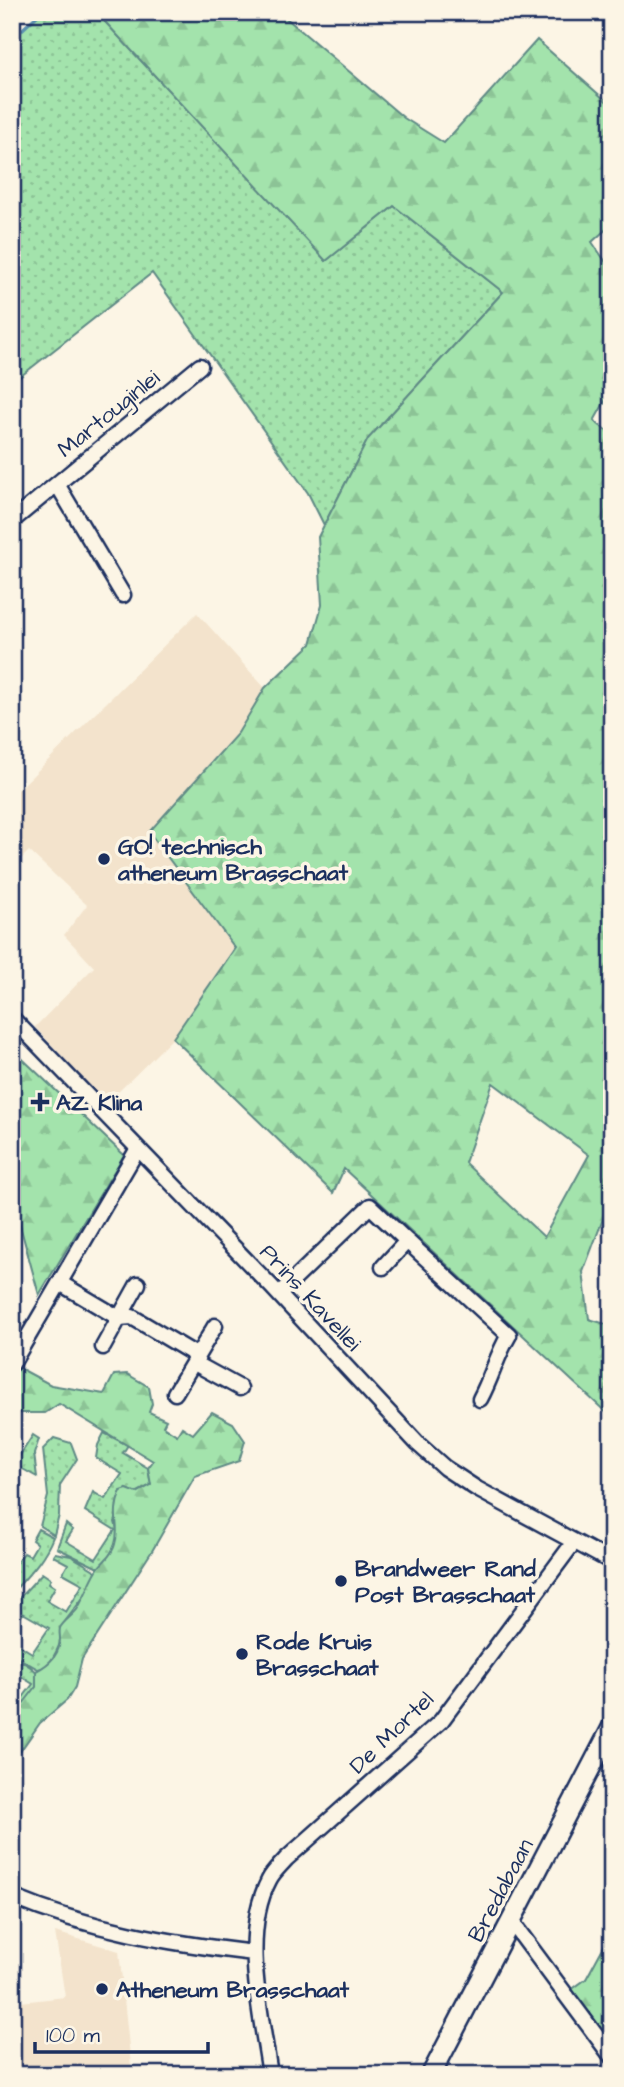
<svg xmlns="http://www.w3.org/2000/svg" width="624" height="2087" viewBox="0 0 624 2087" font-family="'Architects Daughter',sans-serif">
<defs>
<pattern id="grass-dots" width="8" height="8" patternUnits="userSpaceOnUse" patternTransform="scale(1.75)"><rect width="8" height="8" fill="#a3e3ac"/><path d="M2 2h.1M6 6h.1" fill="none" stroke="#8cc396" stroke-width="1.8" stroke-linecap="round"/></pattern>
<pattern id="forest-firs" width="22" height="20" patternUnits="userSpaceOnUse" patternTransform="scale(1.75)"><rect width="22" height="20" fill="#a3e3ac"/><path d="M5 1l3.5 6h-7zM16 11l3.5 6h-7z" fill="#8cc396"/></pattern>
</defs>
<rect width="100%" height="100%" fill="#fcf5e5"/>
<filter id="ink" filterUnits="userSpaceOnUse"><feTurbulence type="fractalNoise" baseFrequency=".0143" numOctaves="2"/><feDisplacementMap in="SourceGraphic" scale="14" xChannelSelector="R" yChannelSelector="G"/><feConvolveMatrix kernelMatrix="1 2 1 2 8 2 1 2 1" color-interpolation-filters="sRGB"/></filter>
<g filter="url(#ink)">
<path fill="#f3e3cc" d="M 197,613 L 265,688 L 238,733 L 149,832 L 235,948 L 173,1038 L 106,1104 L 35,1027 L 94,967 L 64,935 L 87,905 L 29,851 L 12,868 L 12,796 Z
M 55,1932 L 119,1951 L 132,2075 L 12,2075 L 12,2003 L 65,1997 Z"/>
<path fill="url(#grass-dots)" stroke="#5f8985" stroke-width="2" d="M 41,12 L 96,12 L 326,261 L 394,206 L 503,292 L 368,439 L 324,525 L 308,493 L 152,273 L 12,383 L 12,39 Z
M 104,1433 L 128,1445 L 123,1453 L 148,1468 L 151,1485 L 136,1493 L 127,1489 L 115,1522 L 118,1533 L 116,1543 L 107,1561 L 98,1568 L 57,1548 L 66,1524 L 73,1530 L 66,1541 L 96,1559 L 115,1530 L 85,1511 L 93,1492 L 105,1499 L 122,1474 L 96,1458 L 98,1445 Z
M 33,1435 L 39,1439 L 34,1454 L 37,1477 L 12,1463 L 12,1453 L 19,1457 Z
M 54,1438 L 71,1443 L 77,1459 L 60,1485 L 59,1515 L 54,1535 L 40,1526 L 48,1496 L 43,1449 Z
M 38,1529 L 53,1537 C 44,1560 28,1575 12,1593 L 12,1568 L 24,1553 L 30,1556 L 37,1544 L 32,1540 Z
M 55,1553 L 71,1556 L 96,1571 C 95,1587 71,1612 62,1626 C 58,1631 61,1636 60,1642 C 58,1651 52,1659 47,1667 L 38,1669 L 12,1654 L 12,1647 L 16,1643 L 32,1653 L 49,1628 L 23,1613 L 15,1626 L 12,1625 L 12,1606 L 42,1573 L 51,1579 L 49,1583 L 55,1587 L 47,1601 L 66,1612 L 83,1584 L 63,1573 L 68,1564 L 53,1556 Z
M 12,1656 C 19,1661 33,1666 37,1673 C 44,1688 18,1707 12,1718 L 12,1712 L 33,1684 L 12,1671 Z"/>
<path fill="url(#forest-firs)" stroke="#5f8985" stroke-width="2" fill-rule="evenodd" d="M 96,12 L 279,12 L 404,118 L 444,143 L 537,40 L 612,106 L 612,224 L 592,242 L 612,271 L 612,389 L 594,421 L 612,435 L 612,1195 L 583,1272 L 589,1319 L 612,1326 L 612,1418 L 344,1169 L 333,1193 L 173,1038 L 235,948 L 149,832 L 238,733 L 265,688 L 311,644 L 322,605 L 318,537 L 368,439 L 503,292 L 394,206 L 326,261 ZM 493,1083 L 589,1155 L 544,1237 L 465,1163 Z
M 12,1049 L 124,1155 L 39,1295 L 12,1196 Z
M 12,1364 L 51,1385 L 104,1394 L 114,1375 L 127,1374 L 149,1387 L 152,1404 L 149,1412 L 166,1420 L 163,1426 L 177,1435 L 182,1427 L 193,1434 L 212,1412 L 233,1423 L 245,1441 L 239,1461 L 195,1476 L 152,1551 L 82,1659 L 75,1687 L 67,1700 L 40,1723 L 12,1763 L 12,1718 L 36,1687 L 36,1671 C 48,1665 60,1656 60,1639 C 60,1634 59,1633 60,1628 C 63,1621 74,1615 78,1608 C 85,1596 90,1581 97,1570 C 102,1561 112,1557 115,1544 C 121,1526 110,1516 121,1491 L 127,1489 L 137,1493 L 151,1485 L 148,1468 L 153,1461 L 59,1404 L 45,1413 L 12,1413 Z
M 612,1931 L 612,2043 L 571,1990 L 586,1979 Z"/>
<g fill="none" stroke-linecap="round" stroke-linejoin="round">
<path stroke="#5c91b0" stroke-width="3.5" d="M 12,39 L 41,12"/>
<g stroke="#1b2f5e" stroke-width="19">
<path id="minor" d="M 57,484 L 123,595
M 12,521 L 200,366
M 12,1018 L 271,1286 L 418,1444 L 445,1468 L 477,1489 L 612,1562
M 407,1241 L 509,1335 C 496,1357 492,1377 480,1399
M 60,1283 L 119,1318 L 132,1317 L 191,1352 L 200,1366 L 240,1388
M 279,1294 L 370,1206 L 407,1241 L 383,1267
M 103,1347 L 138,1284
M 12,1364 L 137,1150
M 175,1393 L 215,1326
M 12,1897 C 91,1930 169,1943 254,1953
M 511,1921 L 612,2057
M 270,2075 C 262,2016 240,1935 269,1880 C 273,1872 280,1866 286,1859 L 441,1721 L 574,1542"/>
</g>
<g stroke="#1b2f5e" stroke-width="23">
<path id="major" d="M 431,2075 L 612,1727"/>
</g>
<use href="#minor" stroke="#fcf5e5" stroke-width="14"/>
<use href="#major" stroke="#fcf5e5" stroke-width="18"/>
</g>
</g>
<g fill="#1b2f5e" stroke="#fcf5e5" stroke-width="2.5">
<circle cx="104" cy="859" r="7"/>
<path d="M36.5 1091.5h7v7h7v7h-7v7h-7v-7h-7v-7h7z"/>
<circle cx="341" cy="1581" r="7"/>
<circle cx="242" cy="1654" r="7"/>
<circle cx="102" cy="1989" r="7"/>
</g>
<g text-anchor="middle" stroke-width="7" stroke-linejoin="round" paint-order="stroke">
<g font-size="23" fill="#1b2f5e" stroke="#fcf5e5">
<text transform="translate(108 413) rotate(-39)" y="8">Martouginlei</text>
<text transform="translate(311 1297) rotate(47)" y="8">Prins Kavellei</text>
<text transform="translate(391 1732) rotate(-44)" y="8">De Mortel</text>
<text transform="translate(500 1890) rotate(-62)" y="8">Bredabaan</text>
</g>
<g font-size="23" font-weight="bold" fill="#1b2f5e" stroke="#fcf5e5" text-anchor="start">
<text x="118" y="854">GO! technisch<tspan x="118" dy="26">atheneum Brasschaat</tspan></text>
<text x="56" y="1110">AZ Klina</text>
<text x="355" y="1576">Brandweer Rand<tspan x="355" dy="26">Post Brasschaat</tspan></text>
<text x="256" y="1649">Rode Kruis<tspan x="256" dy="26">Brasschaat</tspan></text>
<text x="116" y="1997">Atheneum Brasschaat</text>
</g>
</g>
<rect width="624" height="2087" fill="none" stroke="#fcf5e5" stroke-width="42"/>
<rect x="21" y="21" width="582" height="2045" fill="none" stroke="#1b2f5e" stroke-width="2.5" filter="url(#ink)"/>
<path d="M35 2042v10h173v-10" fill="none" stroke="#1b2f5e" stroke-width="3.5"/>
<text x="46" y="2042" font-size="21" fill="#1b2f5e" stroke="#fcf5e5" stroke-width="5" paint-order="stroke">100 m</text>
</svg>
